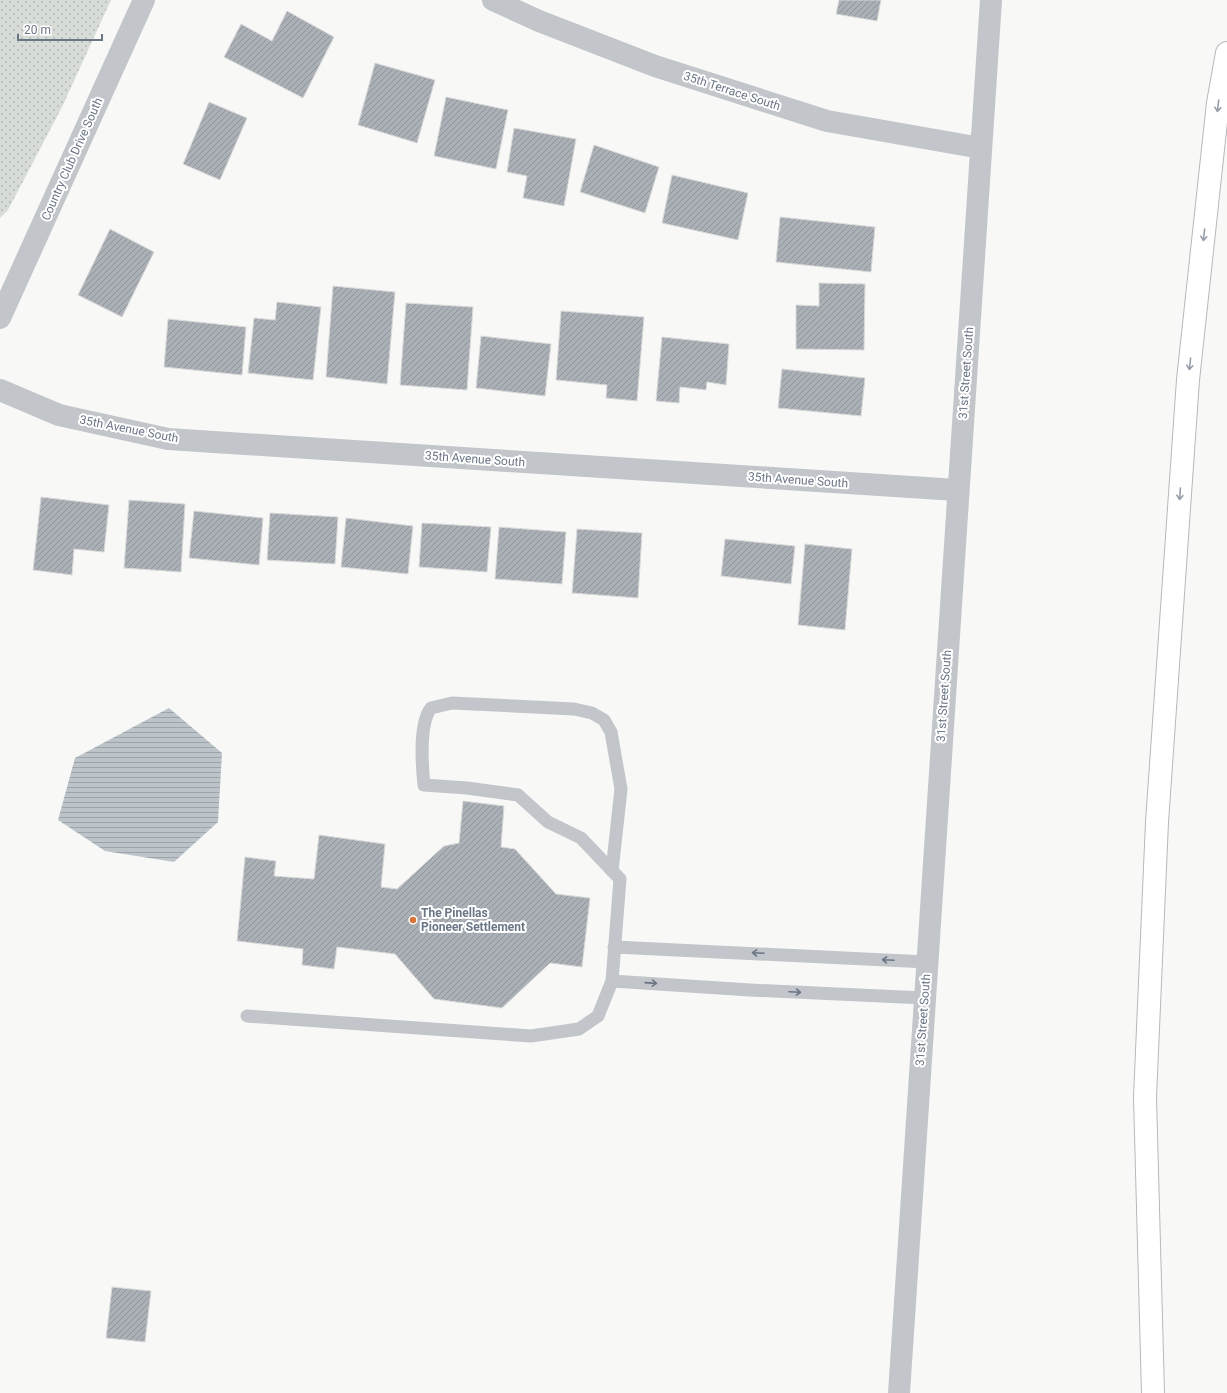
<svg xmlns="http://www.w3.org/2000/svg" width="1227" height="1393" viewBox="0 0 1227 1393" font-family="Roboto,sans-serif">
<defs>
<pattern id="grass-dots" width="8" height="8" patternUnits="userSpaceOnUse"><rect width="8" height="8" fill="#d7ddd6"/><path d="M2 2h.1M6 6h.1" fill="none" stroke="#b2b8b3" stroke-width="1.8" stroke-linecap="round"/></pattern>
<pattern id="water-rules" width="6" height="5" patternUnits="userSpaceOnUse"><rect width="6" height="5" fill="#bcc4ca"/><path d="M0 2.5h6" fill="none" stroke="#9da4aa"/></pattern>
<pattern id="building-hatch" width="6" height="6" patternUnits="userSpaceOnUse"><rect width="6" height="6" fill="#abb0b7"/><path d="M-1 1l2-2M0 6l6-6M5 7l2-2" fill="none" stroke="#8f949a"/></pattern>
</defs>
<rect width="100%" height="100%" fill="#f8f9f6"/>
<path fill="url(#grass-dots)" d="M 0,0 L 111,0 L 62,107 L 8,210 L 0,218 Z"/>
<path fill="url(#water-rules)" d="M 169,708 L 222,753 L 218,822 L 174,862 L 105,851 L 58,820 L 75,758 Z"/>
<path fill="url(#building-hatch)" stroke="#dadad9" d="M 839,0 L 881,0 L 877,21 L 836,14 Z
M 287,11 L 334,37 L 303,98 L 224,57 L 241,24 L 272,41 Z
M 375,63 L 435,80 L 417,143 L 358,125 Z
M 446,97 L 508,110 L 496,169 L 434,156 Z
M 209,102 L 247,118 L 220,180 L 183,164 Z
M 514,128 L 576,139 L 564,206 L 523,198 L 527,176 L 507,172 Z
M 594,145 L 659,167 L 645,213 L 580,192 Z
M 672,175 L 748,193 L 738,240 L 662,223 Z
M 780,217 L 875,227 L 871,272 L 776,262 Z
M 110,229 L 154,252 L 122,317 L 78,295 Z
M 819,283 L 865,284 L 864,350 L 796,349 L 796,305 L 819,306 Z
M 333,286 L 395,292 L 387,384 L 326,377 Z
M 277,302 L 321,307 L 313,380 L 248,373 L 254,318 L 275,320 Z
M 406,303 L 473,307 L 467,390 L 400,385 Z
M 561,311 L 644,317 L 637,401 L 606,398 L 607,385 L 556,380 Z
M 168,319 L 246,327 L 242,375 L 164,367 Z
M 481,336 L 551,344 L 545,396 L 476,388 Z
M 662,337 L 729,344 L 726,385 L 707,382 L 706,390 L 680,387 L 679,403 L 656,401 Z
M 782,369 L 865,378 L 861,416 L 778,408 Z
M 41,497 L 109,505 L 104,552 L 74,549 L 72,575 L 33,570 Z
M 129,500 L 185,504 L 181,572 L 124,568 Z
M 194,511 L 263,518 L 259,565 L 189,558 Z
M 270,513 L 338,517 L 335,564 L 267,560 Z
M 346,518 L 413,526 L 408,574 L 341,567 Z
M 422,523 L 491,527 L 487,572 L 419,567 Z
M 499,527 L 566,532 L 562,584 L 495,579 Z
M 577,529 L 642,533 L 638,598 L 572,593 Z
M 725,539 L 795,546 L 791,584 L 721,576 Z
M 805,544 L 852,549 L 845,630 L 798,625 Z
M 463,801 L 504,806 L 501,847 L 515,849 L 556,894 L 590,898 L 582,967 L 550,963 L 502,1008 L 434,999 L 395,954 L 337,947 L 334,969 L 302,965 L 303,949 L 237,941 L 245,857 L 276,861 L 274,876 L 314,879 L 319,835 L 385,844 L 381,887 L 397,889 L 444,846 L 459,843 Z
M 112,1287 L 151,1291 L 145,1342 L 106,1338 Z"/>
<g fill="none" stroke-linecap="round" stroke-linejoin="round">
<g stroke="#b5b8bc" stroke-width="24">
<path id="motorway" d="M 1153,1393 L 1145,1097 L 1157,822 L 1188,380 L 1218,103 L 1227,53"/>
</g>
<path stroke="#c2c5c9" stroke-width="13" d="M 614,947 L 927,962
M 612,981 L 750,990 L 924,998
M 247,1016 L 531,1036 L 579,1029 L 598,1016 L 612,981 L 620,879 L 581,838 L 548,822 L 518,795 L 467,788 L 424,785 C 422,766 419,723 431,708 L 452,703 L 574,709 L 592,713 L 604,720 L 611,732 L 621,789 L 612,871"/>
<path stroke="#c2c5c9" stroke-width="22" d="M 0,318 L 144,0
M 0,390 L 59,415 L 168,439 L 957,490"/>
<path stroke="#c2c5c9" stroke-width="22" d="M 493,0 L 539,21 L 655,66 L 827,121 L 981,148
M 899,1393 L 991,0"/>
<use href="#motorway" stroke="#fff" stroke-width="22"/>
</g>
<defs><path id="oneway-shaft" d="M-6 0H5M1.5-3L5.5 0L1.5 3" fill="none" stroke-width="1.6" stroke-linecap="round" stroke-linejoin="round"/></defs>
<g stroke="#979eaa">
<use href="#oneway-shaft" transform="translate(1218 106) rotate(97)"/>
<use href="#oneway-shaft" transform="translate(1204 235) rotate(96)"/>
<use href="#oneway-shaft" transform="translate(1190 364) rotate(96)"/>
<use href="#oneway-shaft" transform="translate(1180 494) rotate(94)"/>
</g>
<g stroke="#6a7585">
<use href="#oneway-shaft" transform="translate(758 953) rotate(-177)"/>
<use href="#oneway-shaft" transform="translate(888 960) rotate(-177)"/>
<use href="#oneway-shaft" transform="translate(651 983) rotate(4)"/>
<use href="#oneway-shaft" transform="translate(795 992) rotate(3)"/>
</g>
<circle fill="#d77538" stroke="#fff" stroke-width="1.5" cx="413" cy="920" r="4"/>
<g text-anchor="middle" stroke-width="4" stroke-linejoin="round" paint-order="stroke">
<g font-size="12" fill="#6a7585" stroke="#fff">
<text transform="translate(732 91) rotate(18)" y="4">35th Terrace South</text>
<text transform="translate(72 159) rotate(-66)" y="4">Country Club Drive South</text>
<text transform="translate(966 373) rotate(-86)" y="4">31st Street South</text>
<text transform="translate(129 429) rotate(11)" y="4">35th Avenue South</text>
<text transform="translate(475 459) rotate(4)" y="4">35th Avenue South</text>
<text transform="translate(798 480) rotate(4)" y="4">35th Avenue South</text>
<text transform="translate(944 696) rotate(-86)" y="4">31st Street South</text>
<text transform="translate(923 1020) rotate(-86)" y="4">31st Street South</text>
</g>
<g font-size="12" font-weight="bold" fill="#6a7585" stroke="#fff" text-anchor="start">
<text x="421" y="917">The Pinellas<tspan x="421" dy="14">Pioneer Settlement</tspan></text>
</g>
</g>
<path d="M18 34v6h84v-6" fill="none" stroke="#6a7585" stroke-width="2"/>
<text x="24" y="34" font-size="12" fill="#6a7585" stroke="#ffffff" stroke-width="3" paint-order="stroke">20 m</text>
</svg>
